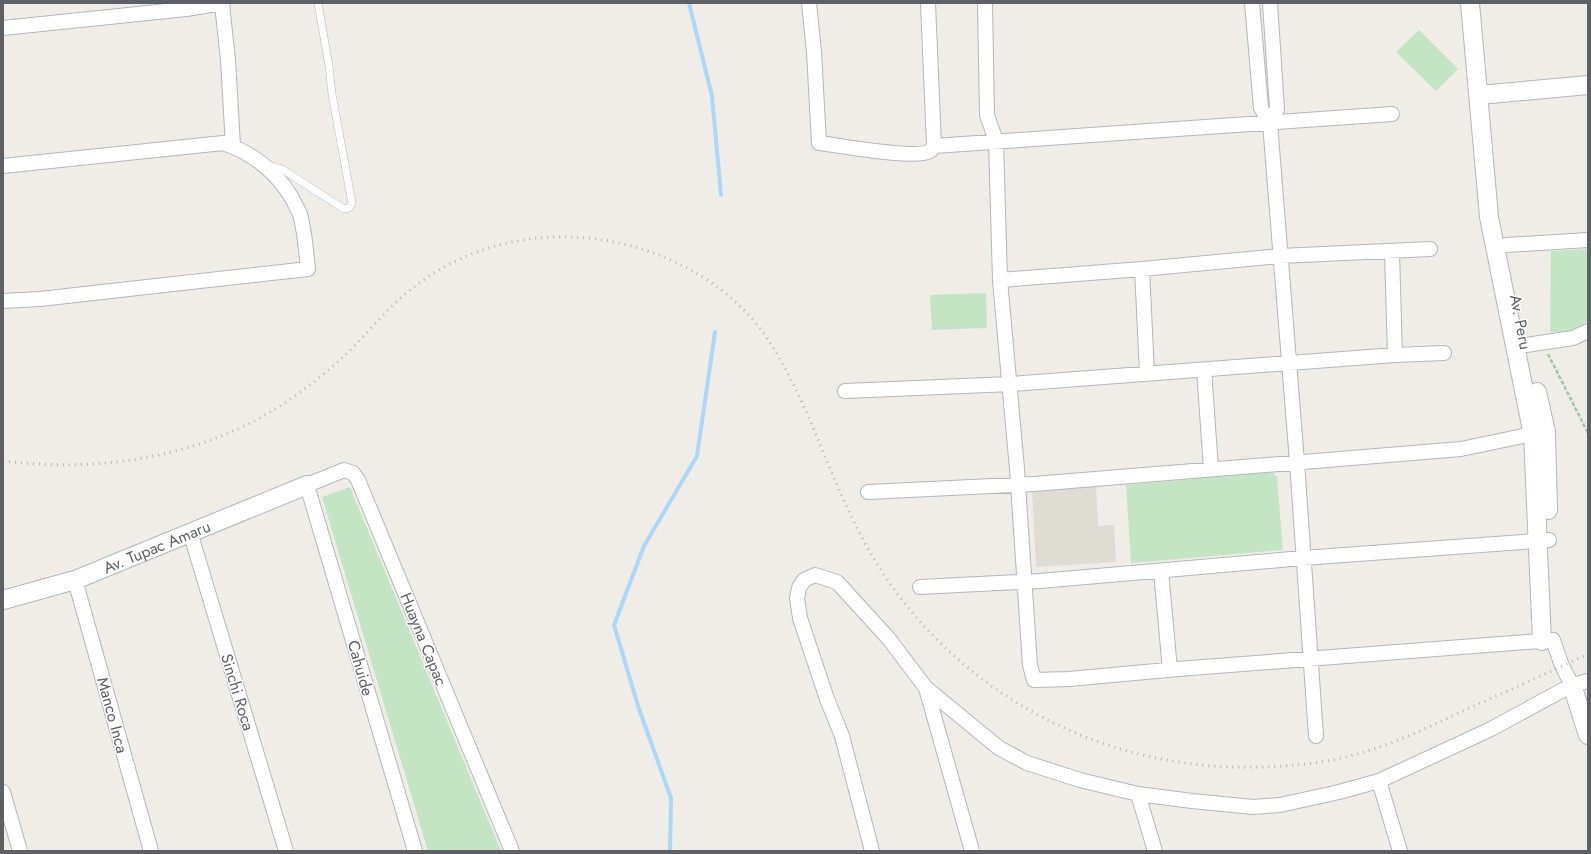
<svg xmlns="http://www.w3.org/2000/svg" width="1591" height="854" viewBox="0 0 1591 854" font-family="Jost,sans-serif">
<rect width="100%" height="100%" fill="#efede6"/>
<path fill="#dfdcd4" d="M 1096,486 L 1098,526 L 1114,525 L 1116,562 L 1036,567 L 1032,490 Z"/>
<path fill="#c4e5c4" d="M 1419,30 L 1458,69 L 1436,91 L 1396,52 Z
M 1588,249 L 1588,321 L 1571,331 L 1550,332 L 1551,251 Z
M 986,293 L 987,328 L 932,330 L 930,295 Z
M 1271,472 L 1277,477 L 1283,550 L 1131,563 L 1126,485 Z
M 350,487 L 501,851 L 428,851 L 322,497 Z"/>
<g fill="none" stroke-linecap="round" stroke-linejoin="round">
<path stroke="#aad7fb" stroke-width="4" d="M 689,3 L 712,96 L 721,195
M 670,851 L 671,798 L 639,709 L 614,625 L 644,546 L 697,456 L 715,332"/>
<g stroke="#b3b6ba" stroke-width="8">
<path id="service" d="M 268,165 L 282,169 L 344,209 L 349,208 L 352,203 L 332,94 L 329,66 L 318,3"/>
</g>
<g stroke="#b3b6ba" stroke-width="16">
<path id="minor" d="M 809,3 L 814,52 L 819,143 C 838,145 917,160 930,151 C 932,150 933,147 934,146 L 928,3
M 985,3 L 987,115 L 996,141 L 1000,280 L 1017,469 L 1030,665 L 1034,680 L 1069,679 L 1178,669 L 1553,640 L 1562,666 L 1572,685
M 1252,3 L 1261,108 L 1270,123 L 1297,462 L 1316,736
M 1270,3 L 1277,109 L 1270,123
M 222,4 L 228,60 L 233,146
M 3,28 L 186,9 L 223,3
M 934,146 L 1392,114
M 3,166 L 223,143 C 253,153 277,172 293,200 C 295,205 298,209 300,214 C 305,232 306,251 308,269 L 40,299 L 3,301
M 1506,245 L 1588,240
M 1392,252 L 1395,355
M 1142,269 L 1147,374
M 1000,280 L 1142,269 L 1280,256 L 1430,249
M 1526,345 L 1573,338 L 1588,331
M 1204,370 L 1211,469
M 845,391 L 1011,384 L 1395,355 L 1444,353
M 868,492 L 1034,484 L 1461,449 L 1542,432
M 190,532 L 286,851
M 1161,571 L 1170,670
M 75,580 L 151,851
M 920,587 L 1040,581 L 1303,558 L 1549,540
M 926,688 L 972,851
M 1379,781 L 1400,851
M 3,792 L 20,851
M 1138,794 L 1155,851
M 415,851 L 307,485 L 344,470 L 353,473 L 358,480 L 512,851
M 872,851 L 842,736 L 827,699 L 800,618 L 797,598 L 799,588 L 804,580 L 815,575 L 837,582 L 889,639 L 926,688 L 999,748 L 1027,763 L 1080,780 L 1138,794 L 1192,801 L 1253,807 L 1280,805 L 1339,792 L 1379,781 L 1491,729 L 1572,685 L 1588,681"/>
</g>
<g stroke="#b3b6ba" stroke-width="20">
<g id="tertiary">
<path d="M 1470,3 L 1489,217 L 1533,435 L 1542,641"/>
<path d="M 1479,95 L 1588,85"/>
<path d="M 1537,392 L 1546,432 L 1548,510"/>
<path id="s1" d="M 3,600 L 75,580 L 307,485"/>
<path d="M 1572,685 L 1588,735"/>
</g>
</g>
<path stroke="#9dc6a9" stroke-width="2.5" stroke-dasharray="4 2" stroke-linecap="butt" d="M 1548,354 L 1588,433"/>
<use href="#service" stroke="#fff" stroke-width="7"/>
<use href="#minor" stroke="#fff" stroke-width="14"/>
<use href="#tertiary" stroke="#fff" stroke-width="18"/>
<path stroke="#b4b5b5" stroke-width="3" stroke-dasharray="1 5" stroke-linecap="butt" d="M 3,461 C 102,473 206,457 289,400 C 308,387 326,373 342,358 C 363,339 381,315 403,296 C 462,244 543,226 619,243 C 678,256 736,290 769,341 C 806,398 825,464 855,524 C 931,680 1090,773 1263,767 C 1297,766 1334,762 1367,751 C 1401,741 1433,725 1465,710 C 1506,692 1547,673 1588,654"/>
</g>
<g text-anchor="middle" stroke-width="3" stroke-linejoin="round" paint-order="stroke">
<g font-size="16" fill="#5d6165" stroke="#fff">
<text transform="translate(1521 322) rotate(79)" y="6">Av. Peru</text>
<text dy="6" stroke="none"><textPath href="#s1" startOffset="163">Av. Tupac Amaru</textPath></text>
<text transform="translate(424 639) rotate(68)" y="6">Huayna Capac</text>
<text transform="translate(361 668) rotate(74)" y="6">Cahuide</text>
<text transform="translate(238 692) rotate(73)" y="6">Sinchi Roca</text>
<text transform="translate(113 715) rotate(75)" y="6">Manco Inca</text>
</g>
</g>
<rect width="1591" height="854" fill="none" stroke="#5d6165" stroke-width="8"/>
</svg>
